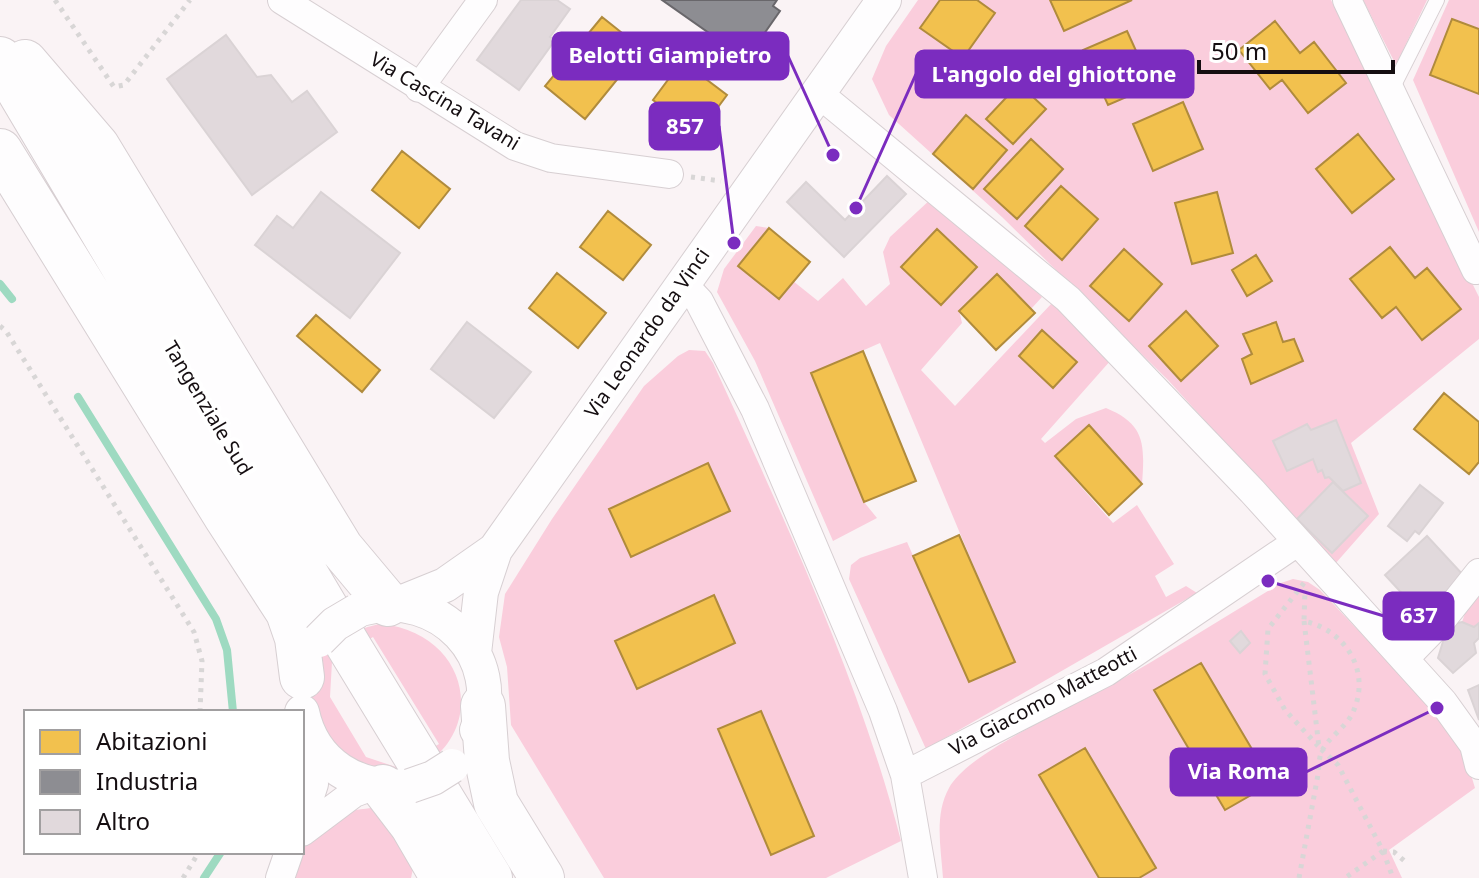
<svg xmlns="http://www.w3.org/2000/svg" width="1479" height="878" viewBox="0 0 1479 878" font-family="'Noto Sans',sans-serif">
<rect width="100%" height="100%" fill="#faf3f5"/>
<path fill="#facddc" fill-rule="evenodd" d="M 918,0 L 1331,0 L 1479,297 L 1479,339 L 1351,443 L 1379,514 L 1335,564 L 1168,380 L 1002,217 L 889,115 L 872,79 L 886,46 Z
M 1363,0 L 1427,0 L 1396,65 Z
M 1449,0 L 1479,0 L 1479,232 L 1413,80 Z
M 932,198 L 1042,297 L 1031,309 L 997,274 L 959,310 L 962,323 L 921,370 L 955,406 L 1052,303 L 1111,360 L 1041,439 L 1045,443 L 1076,419 L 1106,408 C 1145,424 1145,444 1142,484 L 1089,426 L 1055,457 L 1113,523 L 1137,505 L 1174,564 L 1155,576 L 1166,597 L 1186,586 L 1197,593 L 926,749 L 849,579 L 851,565 L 860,558 L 907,542 L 969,682 L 1015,662 C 968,556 926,449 880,343 L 812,373 L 864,502 L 877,518 L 833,541 L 755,361 L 717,292 L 724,269 L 756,226 L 769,228 L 739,266 L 778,299 L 793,281 L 818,301 L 843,278 L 866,306 L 890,284 L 883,252 L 890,237 Z
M 689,350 L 705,351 L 713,363 C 784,519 858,675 901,841 L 826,878 L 604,878 L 511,725 L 507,667 L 499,637 L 505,594 L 552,519 L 644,386 L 678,356 Z
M 1293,579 L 1308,582 L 1320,590 L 1443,720 L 1466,758 L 1475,788 L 1389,850 L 1402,878 L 1139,878 L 1156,867 L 1085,748 L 1039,775 L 1099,878 L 943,878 C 941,848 934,815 949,788 C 968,752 1069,709 1108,687 C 1166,654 1223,618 1281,583 ZM 1200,663 L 1271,783 L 1225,810 L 1155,690 Z
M 1479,586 L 1479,623 L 1474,627 L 1462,622 L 1471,596 Z
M 381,624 C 472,633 491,738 409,773 C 397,778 361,771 347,769 L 306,704 C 309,692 311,678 315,667 C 325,642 357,628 381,624 ZM 373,637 L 439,744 L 399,768 L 366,757 L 330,697 L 332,662 Z
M 381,807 L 417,851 L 411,878 L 278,878 L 302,852 C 303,845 306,841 311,835 C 330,811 353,810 381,807 Z"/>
<path fill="#f2c14e" stroke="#b08b3c" stroke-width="2" d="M 940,0 L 977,0 L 995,13 L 963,58 L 920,28 Z
M 1050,0 L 1132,0 L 1064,31 Z
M 602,17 L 642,49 L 585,119 L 545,86 Z
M 1452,19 L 1479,29 L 1479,94 L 1430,75 Z
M 1275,21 L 1300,53 L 1314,42 L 1346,83 L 1308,113 L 1282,80 L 1270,89 L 1239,50 Z
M 1127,31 L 1152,86 L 1108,105 L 1083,50 Z
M 682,61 L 727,95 L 698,134 L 653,100 Z
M 1019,84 L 1046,109 L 1013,144 L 986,119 Z
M 1183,102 L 1203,149 L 1153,171 L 1133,124 Z
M 966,115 L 1007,150 L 973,189 L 933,154 Z
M 1358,134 L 1394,179 L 1352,213 L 1316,169 Z
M 1031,139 L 1063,169 L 1017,219 L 984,189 Z
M 402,151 L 450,189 L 419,228 L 372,190 Z
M 1061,186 L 1098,219 L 1062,260 L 1025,226 Z
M 1217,192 L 1233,253 L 1192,264 L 1175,203 Z
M 608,211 L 651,245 L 623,280 L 580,247 Z
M 769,228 L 810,262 L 779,299 L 738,266 Z
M 937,229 L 977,267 L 941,305 L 901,267 Z
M 1390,247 L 1415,278 L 1427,268 L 1461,309 L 1422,340 L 1396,307 L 1382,318 L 1350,279 Z
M 1124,249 L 1162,284 L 1129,321 L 1090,286 Z
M 1256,255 L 1272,281 L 1247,296 L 1232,270 Z
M 557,273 L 606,313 L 578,348 L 529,308 Z
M 997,274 L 1035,313 L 996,350 L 959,311 Z
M 1186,311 L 1218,346 L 1181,381 L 1149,346 Z
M 316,315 L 380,370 L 362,392 L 297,336 Z
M 1276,322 L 1283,342 L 1294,339 L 1303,361 L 1251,384 L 1242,359 L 1252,354 L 1243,334 Z
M 1042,330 L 1077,362 L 1053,388 L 1019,356 Z
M 863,351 L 916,481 L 864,502 L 811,373 Z
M 1444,393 L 1479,422 L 1479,462 L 1469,474 L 1414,429 Z
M 1089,425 L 1142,484 L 1109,515 L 1055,456 Z
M 708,463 L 730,511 L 631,557 L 609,509 Z
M 959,535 L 1015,662 L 969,682 L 913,556 Z
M 714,595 L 735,643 L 637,689 L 615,641 Z
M 1201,663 L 1272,783 L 1225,810 L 1154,690 Z
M 761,711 L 814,836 L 771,855 L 718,729 Z
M 1085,748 L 1156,868 L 1139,878 L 1099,878 L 1039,775 Z"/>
<path fill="#8d8d92" stroke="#69676b" stroke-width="2" d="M 662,0 L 777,0 L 773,6 L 780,11 L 759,41 L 752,36 L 739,54 Z"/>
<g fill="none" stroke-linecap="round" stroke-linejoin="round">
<path stroke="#9edac1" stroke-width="8" d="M 0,284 L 12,299
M 78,397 L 216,619 L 227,650 L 233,712
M 204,878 L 221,852"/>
</g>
<path fill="#e1d9dc" stroke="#dad3d5" stroke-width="2" d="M 521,0 L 557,0 L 570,9 L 550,37 L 555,40 L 519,90 L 477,60 Z
M 226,35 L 257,77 L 271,75 L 292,102 L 307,91 L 337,132 L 252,195 L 167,79 Z
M 887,176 L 906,194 L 844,257 L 787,202 L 806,182 L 845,220 Z
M 321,192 L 400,253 L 350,318 L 255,245 L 277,216 L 293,228 Z
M 467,322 L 531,372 L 494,418 L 431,369 Z
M 1336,420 L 1361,483 L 1343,491 L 1329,477 L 1325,478 L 1322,470 L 1318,472 L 1313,459 L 1287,471 L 1273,441 L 1307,424 L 1311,430 Z
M 1333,482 L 1368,516 L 1332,553 L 1297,519 Z
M 1420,485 L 1443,503 L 1419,534 L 1415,531 L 1407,541 L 1388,526 Z
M 1427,536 L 1464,576 L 1422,615 L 1385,575 Z
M 1462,622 L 1474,627 L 1479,623 L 1479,638 L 1474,643 L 1476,653 L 1453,673 L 1438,658 L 1448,625 Z
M 1241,631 L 1250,643 L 1240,653 L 1230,641 Z
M 1479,685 L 1479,720 L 1468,690 Z"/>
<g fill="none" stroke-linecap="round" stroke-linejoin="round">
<g stroke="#d7cfd2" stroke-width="16">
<path id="service" d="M 1391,91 L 1437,0"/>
</g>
<g stroke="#d7cfd2" stroke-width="30">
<path id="minor" d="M 282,0 L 515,146 L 551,158 L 669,174
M 1347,0 L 1476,270
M 419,88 L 483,0
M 818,93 L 1068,299 L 1252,491 L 1443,702 L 1474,745 L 1479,765
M 682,283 L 699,301 L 755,409 L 883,711 L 905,775 L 923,878
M 1404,659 L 1440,622 L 1479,573
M 905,775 L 1106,672 L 1297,542
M 302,821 L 314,784 L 311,739
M 302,832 L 354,793 L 373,786
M 280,878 L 289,852"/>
</g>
<g stroke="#d7cfd2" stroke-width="36">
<path id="tertiary" d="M 398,604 L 445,585 L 495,550
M 365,608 C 438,588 507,657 477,730
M 474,653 L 481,592 L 495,550 L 884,0
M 302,712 C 313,765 358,790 408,786"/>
</g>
<g stroke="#d7cfd2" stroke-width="46">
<path id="trunk" d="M 0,59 L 351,650 L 490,878
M 25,62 L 97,146 L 341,548 L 388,604
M 0,151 L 225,515 L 288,612 L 297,638 L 302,677
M 483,706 L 487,761 L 496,803 L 542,878
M 383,787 L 412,825 L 443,878"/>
</g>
<path stroke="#d8d6d6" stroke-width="5" stroke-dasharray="4 6" stroke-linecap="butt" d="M 55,0 L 114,87 L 124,85 L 190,0
M 691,177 L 721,181
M 0,326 L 6,331 L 194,632 L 202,661 L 200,712
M 1304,583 L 1268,629 L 1265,674 L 1285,710 L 1318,746
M 1304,621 L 1319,747 L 1338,765 L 1383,851 L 1345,878
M 1383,851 L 1394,852 L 1408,864
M 1383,851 L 1393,878
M 183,878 L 199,852
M 1299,878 C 1305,845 1311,813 1317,780 C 1319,771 1318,757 1323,749 C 1328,739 1344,728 1351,716 C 1373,675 1348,631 1304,621 L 1305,589"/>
<use href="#service" stroke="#fefdfe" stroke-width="14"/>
<use href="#minor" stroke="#fefdfe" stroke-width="28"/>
<use href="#tertiary" stroke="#fefdfe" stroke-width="34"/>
<use href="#trunk" stroke="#fefdfe" stroke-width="44"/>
<g stroke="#d7cfd2" stroke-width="36" stroke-linecap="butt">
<path id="tertiary-bridge" d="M 319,640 L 335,624 L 357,611
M 410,786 L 433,778 L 452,766"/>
</g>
<use href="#tertiary-bridge" stroke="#fefdfe" stroke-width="34"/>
</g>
<g text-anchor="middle" stroke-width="8" stroke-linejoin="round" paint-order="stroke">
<g font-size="20" fill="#150e11" stroke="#fff">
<text transform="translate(445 101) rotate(31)" y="7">Via Cascina Tavani</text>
<text transform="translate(647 333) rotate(-55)" y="7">Via Leonardo da Vinci</text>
<text transform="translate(208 408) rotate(59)" y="7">Tangenziale Sud</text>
<text transform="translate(1043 701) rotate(-28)" y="7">Via Giacomo Matteotti</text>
</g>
</g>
<path fill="none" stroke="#7b2cbf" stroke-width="3" d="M833 155L788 56M856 208L916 74M734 243L719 126M1268 581L1384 616M1437 708L1306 772"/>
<g fill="#7b2cbf" stroke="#fff" stroke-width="3">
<circle cx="833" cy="155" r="8"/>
<circle cx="856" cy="208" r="8"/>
<circle cx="734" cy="243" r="8"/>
<circle cx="1268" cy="581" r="8"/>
<circle cx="1437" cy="708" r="8"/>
</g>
<g fill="#7b2cbf" stroke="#7b2cbf" stroke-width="3">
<rect x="553" y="33" width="235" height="46" rx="8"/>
<rect x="916" y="51" width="277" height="46" rx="8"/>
<rect x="650" y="103" width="69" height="46" rx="8"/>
<rect x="1384" y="593" width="69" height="46" rx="8"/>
<rect x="1171" y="749" width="135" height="46" rx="8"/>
</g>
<g font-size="22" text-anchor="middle" font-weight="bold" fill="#fff">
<text x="670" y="63">Belotti Giampietro</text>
<text x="1054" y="82">L'angolo del ghiottone</text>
<text x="685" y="134">857</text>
<text x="1419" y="623">637</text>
<text x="1239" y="779">Via Roma</text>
</g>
<rect x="24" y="710" width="280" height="144" fill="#ffffff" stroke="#a19fa0" stroke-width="2"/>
<rect x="40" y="730" width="40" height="24" fill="#f2c14e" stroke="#a19fa0" stroke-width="2"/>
<text x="96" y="750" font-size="24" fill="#150e11">Abitazioni</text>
<rect x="40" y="770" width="40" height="24" fill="#8d8d92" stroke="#a19fa0" stroke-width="2"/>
<text x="96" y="790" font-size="24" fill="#150e11">Industria</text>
<rect x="40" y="810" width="40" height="24" fill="#e1d9dc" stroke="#a19fa0" stroke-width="2"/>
<text x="96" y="830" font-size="24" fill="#150e11">Altro</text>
<path d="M1199 60v12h194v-12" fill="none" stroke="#150e11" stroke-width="4"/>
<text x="1211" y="60" font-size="24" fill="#150e11" stroke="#ffffff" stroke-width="6" paint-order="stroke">50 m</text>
</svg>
